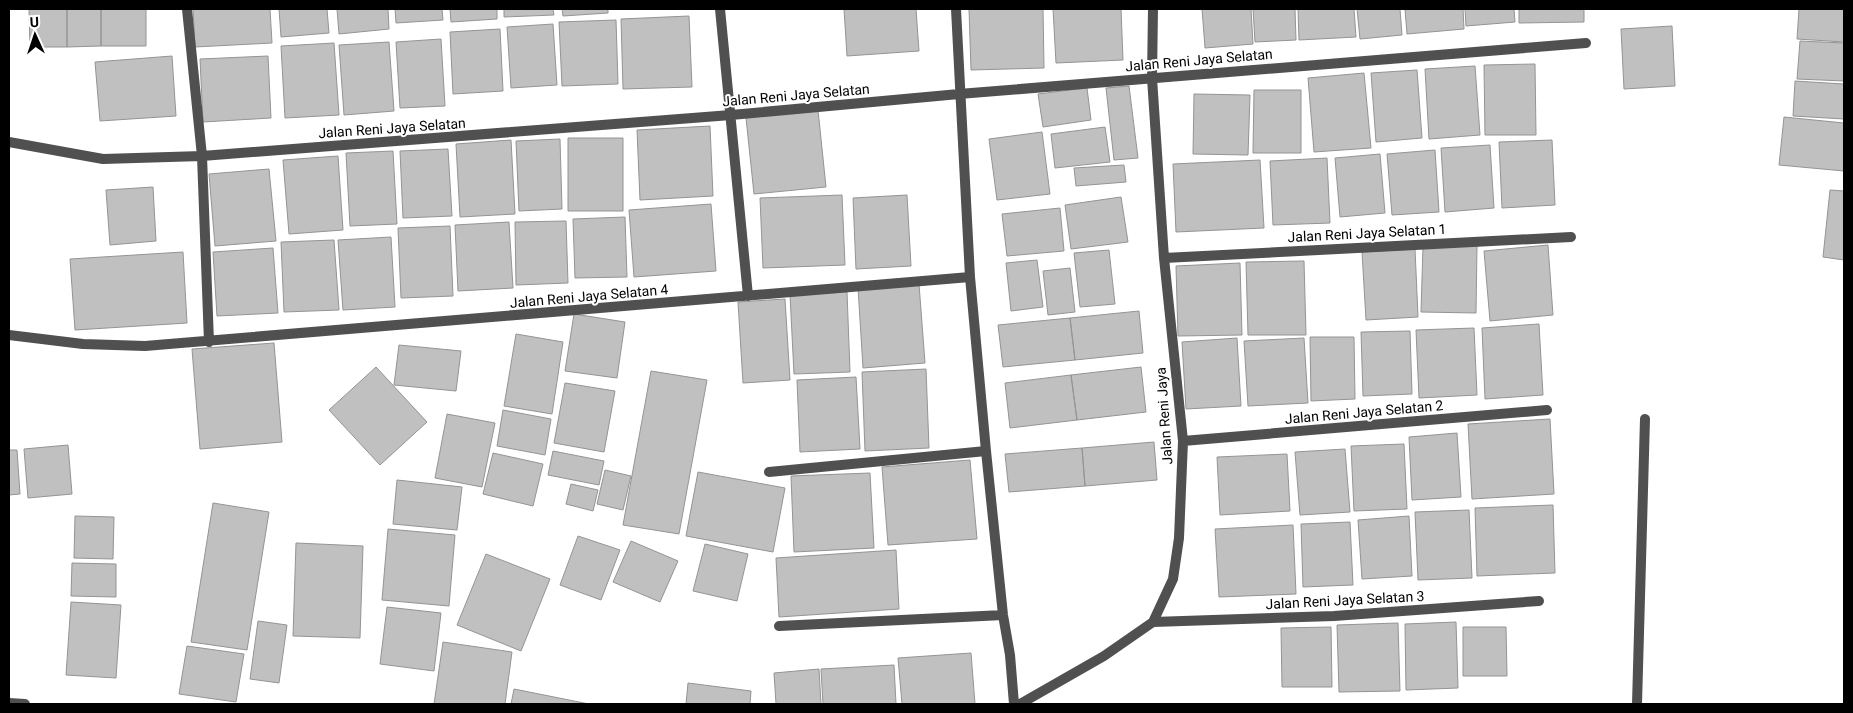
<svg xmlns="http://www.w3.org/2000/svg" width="1853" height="713" viewBox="0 0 1853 713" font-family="Roboto,sans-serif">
<rect width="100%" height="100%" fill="#fff"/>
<path fill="#c0c0c0" stroke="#949494" d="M 29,9 L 67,9 L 67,47 L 30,47 Z
M 67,9 L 101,9 L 101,46 L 67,47 Z
M 101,9 L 146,9 L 146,46 L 101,46 Z
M 193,9 L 270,9 L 272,43 L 195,47 Z
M 279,9 L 327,9 L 329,33 L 281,37 Z
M 337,9 L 388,9 L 389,29 L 339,34 Z
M 395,9 L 442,9 L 443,20 L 396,23 Z
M 450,9 L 497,9 L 497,19 L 451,22 Z
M 504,9 L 553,9 L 554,15 L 504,17 Z
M 562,9 L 608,9 L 608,13 L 563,16 Z
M 844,9 L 916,9 L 919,51 L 847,56 Z
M 969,9 L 1043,9 L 1044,68 L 971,70 Z
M 1053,9 L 1121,9 L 1123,60 L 1056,63 Z
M 1202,9 L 1251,9 L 1253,44 L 1205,48 Z
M 1253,9 L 1295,9 L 1296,40 L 1255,42 Z
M 1298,9 L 1354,9 L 1356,37 L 1299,40 Z
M 1357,9 L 1400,9 L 1402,35 L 1360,39 Z
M 1405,9 L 1463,9 L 1464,29 L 1407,34 Z
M 1465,9 L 1514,9 L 1515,22 L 1466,26 Z
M 1519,9 L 1584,9 L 1584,22 L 1519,23 Z
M 1799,9 L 1844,9 L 1844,42 L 1797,39 Z
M 689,16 L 692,87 L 623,89 L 621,19 Z
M 616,20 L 618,84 L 562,86 L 559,22 Z
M 553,24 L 557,85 L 511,88 L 507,27 Z
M 1672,26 L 1675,86 L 1624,89 L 1621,29 Z
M 500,29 L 503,91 L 453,94 L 450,32 Z
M 441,39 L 445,106 L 400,108 L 396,42 Z
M 1800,41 L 1844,43 L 1844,81 L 1797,79 Z
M 389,42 L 394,111 L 344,115 L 339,45 Z
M 334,43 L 339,115 L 285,118 L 281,46 Z
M 172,56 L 176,116 L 100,121 L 95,62 Z
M 268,56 L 271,118 L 203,122 L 200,59 Z
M 1535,64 L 1536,135 L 1485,135 L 1484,65 Z
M 1475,66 L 1480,135 L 1429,139 L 1425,69 Z
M 1417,70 L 1422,138 L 1376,142 L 1371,73 Z
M 1364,73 L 1371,148 L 1314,152 L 1308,78 Z
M 1795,81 L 1844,84 L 1844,119 L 1793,116 Z
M 1129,86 L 1138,158 L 1114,160 L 1106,88 Z
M 1087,88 L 1091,120 L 1043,127 L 1038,94 Z
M 1254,90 L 1301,90 L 1301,153 L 1253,153 Z
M 1194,94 L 1250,95 L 1248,155 L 1193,154 Z
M 818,110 L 826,187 L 754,194 L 746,118 Z
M 1784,117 L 1844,123 L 1844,171 L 1779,165 Z
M 710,126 L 713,196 L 640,200 L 637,130 Z
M 1105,127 L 1110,162 L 1055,168 L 1051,134 Z
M 1042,132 L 1050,194 L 997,200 L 989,139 Z
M 568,138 L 623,138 L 623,211 L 568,211 Z
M 560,139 L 562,209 L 519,211 L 516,141 Z
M 511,140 L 515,214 L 460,217 L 456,144 Z
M 1552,140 L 1555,205 L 1502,208 L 1499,142 Z
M 1490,145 L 1494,208 L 1445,212 L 1441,148 Z
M 448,149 L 452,216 L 403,218 L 400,151 Z
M 1435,150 L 1439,212 L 1392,215 L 1387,154 Z
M 393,151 L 397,224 L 350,226 L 346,153 Z
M 1380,154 L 1385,213 L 1340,217 L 1335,158 Z
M 338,156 L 343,230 L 289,234 L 283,160 Z
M 1327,158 L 1330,223 L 1273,225 L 1270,161 Z
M 1260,160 L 1264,228 L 1176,232 L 1173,164 Z
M 1124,165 L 1126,182 L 1076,186 L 1074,168 Z
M 269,169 L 276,241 L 215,246 L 209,174 Z
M 153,187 L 156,241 L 110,245 L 106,190 Z
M 1830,190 L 1844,191 L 1844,260 L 1823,257 Z
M 842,195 L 845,265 L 763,268 L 760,198 Z
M 907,195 L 911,266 L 856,269 L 853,198 Z
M 1121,197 L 1128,242 L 1071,249 L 1065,205 Z
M 711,204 L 716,271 L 634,277 L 629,210 Z
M 1060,208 L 1064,251 L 1007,256 L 1002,214 Z
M 625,217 L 627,277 L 575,278 L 573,219 Z
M 566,221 L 568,283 L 516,285 L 515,222 Z
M 509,222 L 513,288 L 458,291 L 455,225 Z
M 450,226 L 453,296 L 401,298 L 398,228 Z
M 391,237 L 395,307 L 343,310 L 338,240 Z
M 334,240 L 339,310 L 284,312 L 281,242 Z
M 1548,245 L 1553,315 L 1490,321 L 1484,251 Z
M 1423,246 L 1477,246 L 1476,313 L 1421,312 Z
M 273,248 L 278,313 L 217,316 L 213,252 Z
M 1415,249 L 1418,317 L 1366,320 L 1362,252 Z
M 1109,250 L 1115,304 L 1080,307 L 1074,253 Z
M 183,252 L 187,323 L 75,330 L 70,259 Z
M 1037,260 L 1043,307 L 1011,311 L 1006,263 Z
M 1304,261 L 1306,335 L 1248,335 L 1246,262 Z
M 1240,263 L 1242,335 L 1178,336 L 1176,266 Z
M 1070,268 L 1075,312 L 1048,315 L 1043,271 Z
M 919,284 L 925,363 L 863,368 L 858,288 Z
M 847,292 L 850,372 L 794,374 L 790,295 Z
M 785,299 L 790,380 L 743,383 L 738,302 Z
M 1139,311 L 1143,353 L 1075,360 L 1070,318 Z
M 574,314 L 625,322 L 617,378 L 565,371 Z
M 1070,318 L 1075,360 L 1003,367 L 998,325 Z
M 1539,324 L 1543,395 L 1485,399 L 1482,328 Z
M 1474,328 L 1477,395 L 1419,398 L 1416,330 Z
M 1410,331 L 1412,394 L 1363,396 L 1361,332 Z
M 516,334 L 563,342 L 552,414 L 504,406 Z
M 1310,337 L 1354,337 L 1355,399 L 1311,401 Z
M 1237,338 L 1241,406 L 1186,409 L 1182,342 Z
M 1304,338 L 1308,403 L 1248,406 L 1244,341 Z
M 274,343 L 282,442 L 200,449 L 192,349 Z
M 399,345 L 461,351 L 456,391 L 394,385 Z
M 376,367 L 427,422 L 380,465 L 329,410 Z
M 1141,367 L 1146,412 L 1077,420 L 1071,375 Z
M 926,369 L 929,448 L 865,451 L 862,372 Z
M 651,371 L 707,380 L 679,534 L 623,525 Z
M 1071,375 L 1077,420 L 1010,428 L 1005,383 Z
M 856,377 L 860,449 L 800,452 L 797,380 Z
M 565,383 L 615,391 L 604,452 L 554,443 Z
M 503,410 L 551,419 L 545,455 L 497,446 Z
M 447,414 L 495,423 L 482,487 L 435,478 Z
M 1550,419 L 1554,494 L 1472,499 L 1468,424 Z
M 1457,433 L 1461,497 L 1412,500 L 1409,437 Z
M 1154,442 L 1157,480 L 1085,486 L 1082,448 Z
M 1404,444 L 1407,509 L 1354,511 L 1351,446 Z
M 68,445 L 72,494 L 28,498 L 24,449 Z
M 1082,448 L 1085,486 L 1009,492 L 1005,454 Z
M 1345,449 L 1350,512 L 1300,515 L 1295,452 Z
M 9,450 L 17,450 L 20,494 L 9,495 Z
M 553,451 L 604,461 L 599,485 L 548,475 Z
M 493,453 L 543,464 L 533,506 L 483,494 Z
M 1287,454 L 1290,511 L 1220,515 L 1217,457 Z
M 970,460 L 977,539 L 888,545 L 882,467 Z
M 605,470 L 631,476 L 623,510 L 597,504 Z
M 698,472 L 785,488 L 773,552 L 686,536 Z
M 870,473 L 874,548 L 794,552 L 791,476 Z
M 397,480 L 462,487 L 457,530 L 393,524 Z
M 571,484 L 598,490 L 593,511 L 566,504 Z
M 213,503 L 269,512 L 247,650 L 191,642 Z
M 1553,505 L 1555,573 L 1477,576 L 1475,508 Z
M 1469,510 L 1472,578 L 1418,580 L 1415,512 Z
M 75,516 L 114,517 L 113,559 L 74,558 Z
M 1409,516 L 1412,576 L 1362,579 L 1358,520 Z
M 1350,522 L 1353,585 L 1303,587 L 1301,524 Z
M 1293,525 L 1296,594 L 1219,597 L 1215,529 Z
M 388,529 L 455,535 L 449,606 L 382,600 Z
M 578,536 L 620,550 L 601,600 L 560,585 Z
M 631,541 L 678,561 L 660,602 L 613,582 Z
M 296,543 L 363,546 L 360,638 L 293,636 Z
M 705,544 L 748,554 L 737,601 L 693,591 Z
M 896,550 L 899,609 L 779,617 L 776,558 Z
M 486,554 L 550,579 L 521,651 L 457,625 Z
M 72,563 L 116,564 L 116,597 L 71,596 Z
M 71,602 L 121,605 L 116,678 L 66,675 Z
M 387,607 L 441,613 L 434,671 L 380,664 Z
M 258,621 L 287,625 L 279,683 L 250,679 Z
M 1456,622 L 1458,688 L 1406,690 L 1405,624 Z
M 1398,623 L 1400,691 L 1339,692 L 1337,625 Z
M 1331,627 L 1332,687 L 1282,687 L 1281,628 Z
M 1463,627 L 1506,627 L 1507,676 L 1463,676 Z
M 443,642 L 512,652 L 505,704 L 434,704 Z
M 187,646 L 244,654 L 236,702 L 179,694 Z
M 971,653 L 975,704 L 902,704 L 898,658 Z
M 894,665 L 896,704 L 823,704 L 821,669 Z
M 819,669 L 821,704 L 776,704 L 774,673 Z
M 688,683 L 751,691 L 750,704 L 686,704 Z
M 514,689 L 589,704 L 511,704 Z"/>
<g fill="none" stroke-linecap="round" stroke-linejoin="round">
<path stroke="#505050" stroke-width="10" d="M 187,9 L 202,156 L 209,342
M 720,9 L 748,296
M 956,9 L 970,277 L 986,451 L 1003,615 L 1010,655 L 1014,704
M 9,142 L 103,159 L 202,156 L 731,115 L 959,94 L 1586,43
M 1164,258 L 1571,237
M 9,335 L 83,344 L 145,346 L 970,277
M 1183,441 L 1547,410
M 769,472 L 986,451
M 1153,622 L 1334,616 L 1539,601
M 779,626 L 1003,615
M 9,703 L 25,704
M 1020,704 L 1104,656 L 1153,622 L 1173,579 L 1179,538 L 1183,441 L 1164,258 L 1152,78 L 1153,9
M 1637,704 L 1645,419"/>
</g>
<g text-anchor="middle" stroke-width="4" stroke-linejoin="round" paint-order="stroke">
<g font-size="14" fill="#000" stroke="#fff">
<text transform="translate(1199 60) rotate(-5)" y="5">Jalan Reni Jaya Selatan</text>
<text transform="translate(796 95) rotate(-5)" y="5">Jalan Reni Jaya Selatan</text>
<text transform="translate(392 128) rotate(-4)" y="5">Jalan Reni Jaya Selatan</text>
<text transform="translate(1367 233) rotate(-3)" y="5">Jalan Reni Jaya Selatan 1</text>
<text transform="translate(589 296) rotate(-5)" y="5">Jalan Reni Jaya Selatan 4</text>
<text transform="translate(1364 412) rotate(-5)" y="5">Jalan Reni Jaya Selatan 2</text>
<text transform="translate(1164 416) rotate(-94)" y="5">Jalan Reni Jaya</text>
<text transform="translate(1345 600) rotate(-3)" y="5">Jalan Reni Jaya Selatan 3</text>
</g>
</g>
<rect width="1853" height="713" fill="none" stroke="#000000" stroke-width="20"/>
<g transform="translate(35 35) rotate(357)" stroke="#ffffff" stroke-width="4" paint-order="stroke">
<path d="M0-4L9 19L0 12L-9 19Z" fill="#000000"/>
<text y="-8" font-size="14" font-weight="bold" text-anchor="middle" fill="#000000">U</text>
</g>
</svg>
